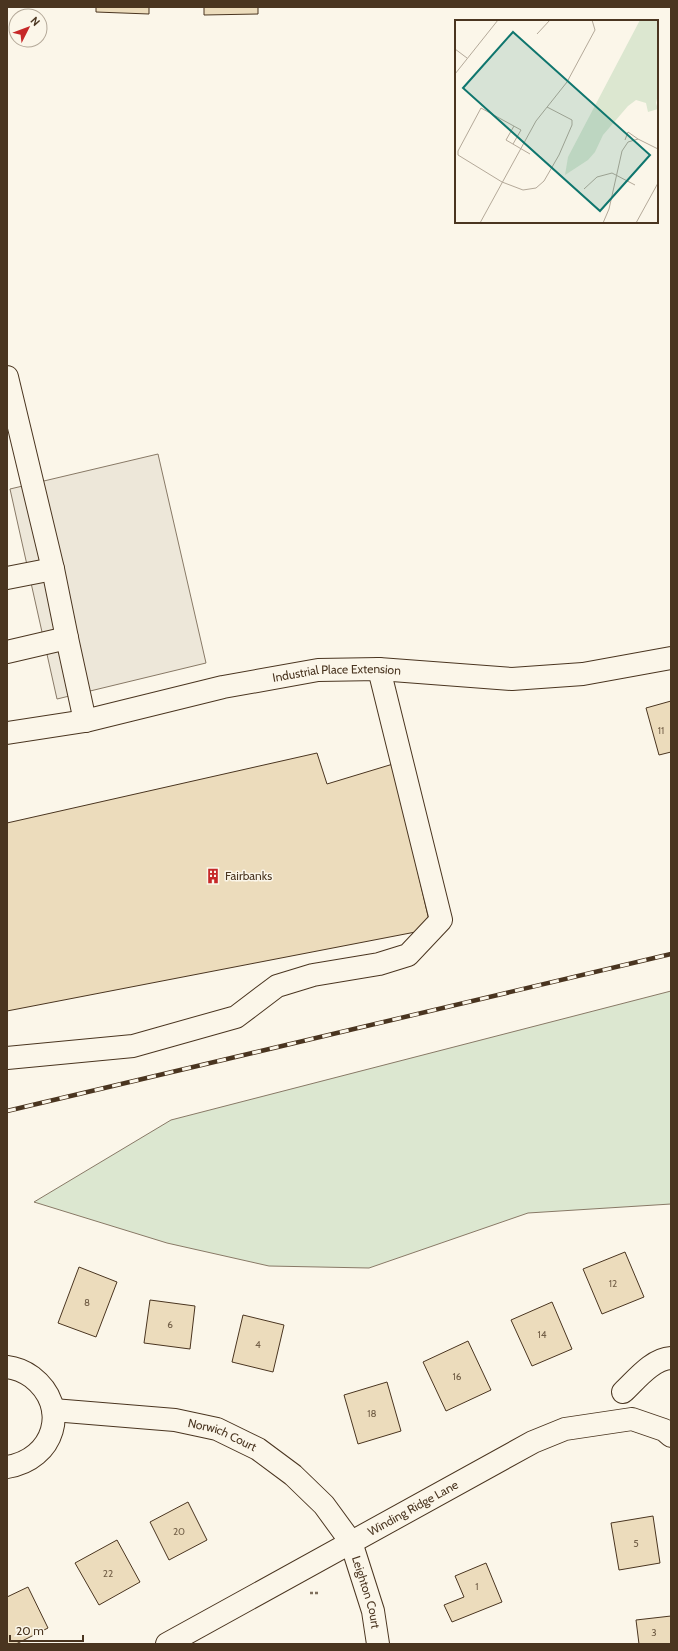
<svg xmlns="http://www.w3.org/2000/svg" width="678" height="1651" viewBox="0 0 678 1651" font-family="Cabin,sans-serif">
<rect width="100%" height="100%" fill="#fbf6e9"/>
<path fill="#dce7d0" stroke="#887966" d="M 671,991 L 671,1204 L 528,1213 L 369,1268 L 269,1266 L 167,1243 L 34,1202 L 171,1120 Z"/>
<path fill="#ede7d9" stroke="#887966" d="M 158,454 L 206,663 L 57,699 L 10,489 Z"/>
<path fill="#ecdcbc" stroke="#4a3520" d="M 96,7 L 149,7 L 149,14 L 96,12 Z
M 204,7 L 258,7 L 258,14 L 204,15 Z
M 671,701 L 671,752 L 659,755 L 646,708 Z
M 317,753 L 327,784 L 393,764 L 431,929 L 7,1011 L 7,823 Z
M 625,1252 L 644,1297 L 602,1314 L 583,1269 Z
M 79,1267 L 117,1282 L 96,1337 L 58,1323 Z
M 150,1300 L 195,1306 L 190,1349 L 144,1343 Z
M 552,1302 L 572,1349 L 532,1366 L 511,1320 Z
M 243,1315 L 284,1325 L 273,1372 L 232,1362 Z
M 468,1341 L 491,1390 L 446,1411 L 423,1362 Z
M 387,1382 L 401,1431 L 358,1444 L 344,1395 Z
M 188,1502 L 207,1540 L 169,1560 L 150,1522 Z
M 653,1516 L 660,1563 L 619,1570 L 611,1523 Z
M 117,1540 L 140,1582 L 99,1605 L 75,1563 Z
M 486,1563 L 502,1602 L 452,1622 L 444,1605 L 464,1597 L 455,1576 Z
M 28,1587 L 48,1628 L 16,1644 L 7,1644 L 7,1597 Z
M 671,1616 L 671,1644 L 639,1644 L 636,1620 Z"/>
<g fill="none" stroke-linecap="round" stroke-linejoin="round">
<g stroke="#4a3520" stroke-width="24">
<g id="minor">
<path d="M 7,377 L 53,569 L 67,638 L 7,652"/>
<path d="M 7,578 L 53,569"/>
<path d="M 67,638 L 85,721"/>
<path id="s1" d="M 7,733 L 85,721 L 223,687 L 318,670 L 379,669 L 512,679 L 583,674 L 671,658"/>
<path d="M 7,1058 L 133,1046 L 236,1017 L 277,986 L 313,975 L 379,964 L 408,955 L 441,920 L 379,669"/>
<path d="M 7,1367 C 16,1368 25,1372 32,1377 C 71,1407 54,1460 7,1467"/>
<path d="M 623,1392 C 636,1380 652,1359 671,1358"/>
<path id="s2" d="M 53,1410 L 175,1420 L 217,1429 L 258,1449 L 293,1475 L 324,1505 L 351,1542 L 373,1611 L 378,1644"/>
<path id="s3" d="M 167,1644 L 533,1442 L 565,1429 L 632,1419 L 664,1430 L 671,1436"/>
</g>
</g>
<path stroke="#7f6f5c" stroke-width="2.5" stroke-dasharray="3 2" stroke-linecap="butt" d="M 310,1593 L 319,1593"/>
<use href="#minor" stroke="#fbf6e9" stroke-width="22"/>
<g stroke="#4a3520" stroke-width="4.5">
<path id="rail" d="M 7,1111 L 671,954"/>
</g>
<use href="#rail" stroke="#fbf6e9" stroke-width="3" stroke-dasharray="9" stroke-linecap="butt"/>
</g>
<defs>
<g id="building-bare" transform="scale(1.2)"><path d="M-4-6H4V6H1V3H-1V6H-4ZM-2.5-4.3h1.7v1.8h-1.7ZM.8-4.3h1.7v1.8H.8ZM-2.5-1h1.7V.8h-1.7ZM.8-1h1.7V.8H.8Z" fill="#c62828" stroke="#fbf6e9" stroke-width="2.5" paint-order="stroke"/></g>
</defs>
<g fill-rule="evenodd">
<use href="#building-bare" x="213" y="876"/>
</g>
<g text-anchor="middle" stroke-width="3" stroke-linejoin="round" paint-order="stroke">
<g font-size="10" fill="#725f47">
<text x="661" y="734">11</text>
<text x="613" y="1287">12</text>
<text x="87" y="1306">8</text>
<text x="170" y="1328">6</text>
<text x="542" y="1338">14</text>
<text x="258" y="1348">4</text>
<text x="457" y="1380">16</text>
<text x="372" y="1417">18</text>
<text x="179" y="1535">20</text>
<text x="636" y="1547">5</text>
<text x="108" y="1577">22</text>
<text x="477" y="1590">1</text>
<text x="654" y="1636">3</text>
</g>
<g font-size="12" fill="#4a3520" stroke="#fbf6e9">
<text dy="4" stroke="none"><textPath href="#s1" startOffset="336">Industrial Place Extension</textPath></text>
<text dy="4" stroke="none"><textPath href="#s2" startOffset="172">Norwich Court</textPath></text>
<text dy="4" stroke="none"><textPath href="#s3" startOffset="281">Winding Ridge Lane</textPath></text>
<text dy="4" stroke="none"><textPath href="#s2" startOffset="396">Leighton Court</textPath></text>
</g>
<g font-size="12" fill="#4a3520" stroke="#fbf6e9" text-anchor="start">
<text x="225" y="880">Fairbanks</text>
</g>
</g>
<g transform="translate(455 20)">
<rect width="203" height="203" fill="#fbf6e9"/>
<path d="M 185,0 L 203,0 L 203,74 L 201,83 L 203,89 L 193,92 L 191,83 L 181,80 L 173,86 L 148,115 L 140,132 L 133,140 L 110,155 L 113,137 Z" fill="#dce7d0"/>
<path fill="none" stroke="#b4a999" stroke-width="1" d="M 82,14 L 95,0M 0,29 L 12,38M 0,54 L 43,0M 59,106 L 51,120 L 75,134M 170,120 L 173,112 L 183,119M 58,124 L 66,110 L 26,88 L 3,131 L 3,135 L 47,162 L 68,170 L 81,168 L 89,161 L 104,135 L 117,105 L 117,100 L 92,87M 129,169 L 142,157 L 157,153 L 180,165M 25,203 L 81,101 L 112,62 L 140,10 L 137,0M 148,203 L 154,189 L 167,131 L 173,122 L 183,119 L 203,129M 181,203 L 203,163"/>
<path fill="#0f766e" fill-opacity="0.15" stroke="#0f766e" stroke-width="2" d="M 58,12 L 195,135 L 145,191 L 8,68 Z"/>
<rect width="203" height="203" fill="none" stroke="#4a3520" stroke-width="2"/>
</g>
<rect width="678" height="1651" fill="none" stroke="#4a3520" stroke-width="16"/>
<g transform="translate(28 28) rotate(48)"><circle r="19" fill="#fbf6e9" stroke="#b4a999"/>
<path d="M0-3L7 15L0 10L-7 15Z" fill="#c62828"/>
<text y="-6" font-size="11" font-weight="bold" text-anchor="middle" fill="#4a3520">N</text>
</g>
<path d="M10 1635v6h73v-6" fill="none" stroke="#4a3520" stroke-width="2"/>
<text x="16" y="1635" font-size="12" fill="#4a3520" stroke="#fbf6e9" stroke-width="3" paint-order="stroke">20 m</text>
</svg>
